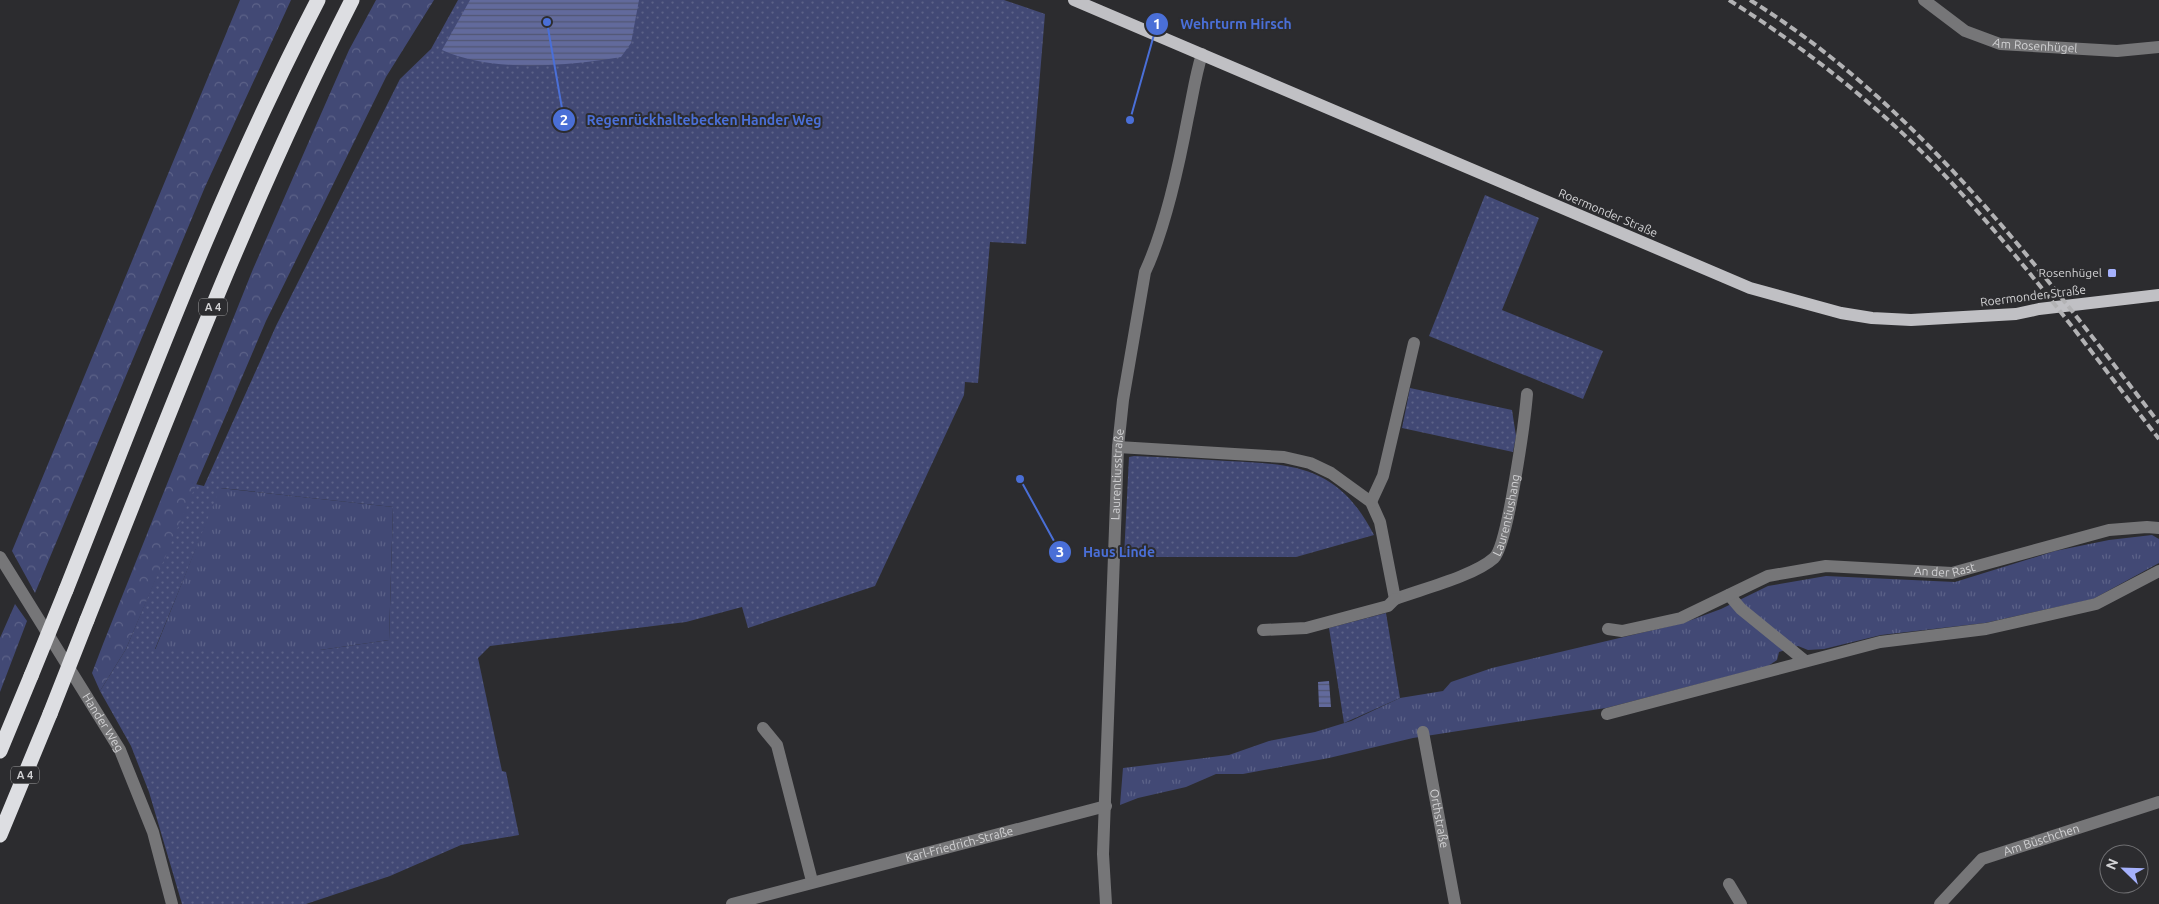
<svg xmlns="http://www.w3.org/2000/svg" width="2159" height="904" viewBox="0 0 2159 904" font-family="Ubuntu,sans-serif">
<defs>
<pattern id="grass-dots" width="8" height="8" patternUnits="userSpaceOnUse" patternTransform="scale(1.25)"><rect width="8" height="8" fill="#424975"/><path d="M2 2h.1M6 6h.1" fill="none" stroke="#5c6288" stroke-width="1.8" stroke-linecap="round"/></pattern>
<pattern id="forest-crowns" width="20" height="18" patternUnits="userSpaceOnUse" patternTransform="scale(1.25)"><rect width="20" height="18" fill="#424975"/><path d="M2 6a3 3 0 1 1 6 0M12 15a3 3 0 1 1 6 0" fill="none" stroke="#5c6288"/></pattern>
<pattern id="park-tufts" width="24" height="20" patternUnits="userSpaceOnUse" patternTransform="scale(1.25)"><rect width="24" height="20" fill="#424975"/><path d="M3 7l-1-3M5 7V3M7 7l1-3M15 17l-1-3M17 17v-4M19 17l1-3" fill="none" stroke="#5c6288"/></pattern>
<pattern id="water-rules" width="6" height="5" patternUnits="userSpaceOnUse" patternTransform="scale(1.25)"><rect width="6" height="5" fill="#626a9c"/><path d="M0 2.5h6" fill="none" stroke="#525773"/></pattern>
</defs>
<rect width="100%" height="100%" fill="#2c2c2f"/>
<path fill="url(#grass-dots)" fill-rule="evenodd" d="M 458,0 L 1004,0 L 1045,14 L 1026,244 L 990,242 L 978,383 L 965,382 L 964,395 L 875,586 L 748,628 L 742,607 L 686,622 L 490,646 L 478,658 L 502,771 L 506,772 L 519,835 L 461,845 L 390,876 L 306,904 L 182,904 L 149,792 L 131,746 L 100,691 L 126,649 L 195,484 L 204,486 L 276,326 L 400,79 L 431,49 ZM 221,488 L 393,507 L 389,640 L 320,650 L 155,649 Z
M 1485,195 L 1539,218 L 1502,310 L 1603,351 L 1583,399 L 1429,336 Z
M 1410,388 L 1512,410 L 1516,436 L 1513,452 L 1402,428 Z
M 1134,456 C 1165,457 1196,459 1227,461 C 1297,464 1339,467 1374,535 L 1296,557 L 1124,557 L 1129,457 Z
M 1386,613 L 1400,698 L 1344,723 L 1329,628 Z"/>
<path fill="url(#forest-crowns)" d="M 240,0 L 291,0 L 205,187 L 35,593 L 12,551 Z
M 376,0 L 434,0 L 386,77 L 266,321 L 126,649 L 100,691 L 92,673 L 103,644 L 253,269 L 349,50 Z
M 15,604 L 27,621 L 0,692 L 0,638 Z"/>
<path fill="url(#park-tufts)" d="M 220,488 L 393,507 L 389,640 L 320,650 L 155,650 Z
M 2152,535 L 2159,539 L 2159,563 L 2093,599 L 1985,623 L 1881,635 L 1824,649 L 1808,650 L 1798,646 L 1779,652 L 1777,660 L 1768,666 L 1606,708 L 1413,738 L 1329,758 L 1243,774 L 1216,774 L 1186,787 L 1138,798 L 1120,805 L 1123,768 L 1229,755 L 1269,741 L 1315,732 L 1351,721 L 1400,698 L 1443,691 L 1451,682 L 1492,668 L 1683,623 L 1721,609 L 1768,586 L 1826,576 L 1955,582 L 2055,551 L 2109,540 Z"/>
<path fill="url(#water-rules)" d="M 470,0 L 639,0 L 631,43 L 621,57 C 566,66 493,73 442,50 Z
M 1329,681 L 1331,707 L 1319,707 L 1318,682 Z"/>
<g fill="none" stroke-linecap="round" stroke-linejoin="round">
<g stroke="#767678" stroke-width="12">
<path id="s1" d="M 1924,0 L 1965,31 L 2000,44 L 2117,51 L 2159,47"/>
<path id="s2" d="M 1118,447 L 1284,457 L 1310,463 L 1331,473 L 1371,502 L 1380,522 L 1395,599 C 1422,589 1474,576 1494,558 C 1508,545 1525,418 1527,394"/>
<path d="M 1371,502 L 1383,476 L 1414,343"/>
<path id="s3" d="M 0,557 L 120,750 L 153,832 L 172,904"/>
<path d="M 1729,595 L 1741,609 L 1805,661"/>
<path id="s4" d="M 1608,629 L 1622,631 L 1681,618 L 1768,576 L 1826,566 L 1952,573 L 2109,530 L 2147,527 L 2159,528"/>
<path d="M 1263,630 L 1306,628 L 1388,606 L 1395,599"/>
<path d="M 1607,714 L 1880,642 L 1986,629 L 2096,604 L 2159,571"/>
<path d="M 763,728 L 777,745 L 812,881"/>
<path id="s5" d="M 1423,732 L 1455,904"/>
<path d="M 1729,884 L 1741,904"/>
<path id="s6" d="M 732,904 L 1106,806"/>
<path id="s7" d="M 1106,904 L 1103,854 L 1118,447 L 1123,400 L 1145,272 C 1166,227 1179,165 1188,117 C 1193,94 1195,77 1202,54"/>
<path id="s8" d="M 1940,904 L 1982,859 L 2159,802"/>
</g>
<path stroke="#c0c0c4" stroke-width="12" d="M 1074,0 L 1750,288 L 1841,313 L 1872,318 L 1911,320 L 2016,314 L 2039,309 L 2159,295"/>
<path stroke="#dddee2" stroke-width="15" d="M 66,590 C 145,391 219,190 318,0
M 87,620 C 170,412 250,200 352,0
M 0,751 L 31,676
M 0,835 L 50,714"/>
<path stroke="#b2b2b4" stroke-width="4" stroke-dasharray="8 4" stroke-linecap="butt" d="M 1729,0 C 1800,45 1866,96 1925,155 C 2011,242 2084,343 2159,439
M 1750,0 C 1919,105 2039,268 2159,423"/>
<path stroke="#dddee2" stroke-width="15" d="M 31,676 L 66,590
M 50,714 L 87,620"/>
</g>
<rect fill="#a5b1fc" stroke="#2c2c2f" stroke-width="2" x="2107" y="268" width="10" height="10" rx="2.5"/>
<g text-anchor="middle" stroke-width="4" stroke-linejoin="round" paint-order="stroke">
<g fill="#2c2c2f" stroke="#a0a0a2" stroke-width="1">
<rect x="199" y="298.5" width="28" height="17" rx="4"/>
<rect x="11" y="766.5" width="28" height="17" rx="4"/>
</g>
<g font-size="11" font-weight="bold" fill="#d2d2d4">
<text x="213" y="311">A 4</text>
<text x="25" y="779">A 4</text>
</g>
<g font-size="12" fill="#d2d2d4" stroke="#2c2c2f">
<text dy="4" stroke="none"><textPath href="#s1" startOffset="124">Am Rosenhügel</textPath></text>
<text transform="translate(1608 213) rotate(23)" y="4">Roermonder Straße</text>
<text transform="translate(2033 296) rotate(-7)" y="4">Roermonder Straße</text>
<text dy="4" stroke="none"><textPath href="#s7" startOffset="430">Laurentiusstraße</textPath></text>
<text dy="4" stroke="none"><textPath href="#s2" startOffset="519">Laurentiushang</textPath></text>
<text dy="4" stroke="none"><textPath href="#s4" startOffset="349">An der Rast</textPath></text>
<text dy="4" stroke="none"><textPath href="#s3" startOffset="195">Hander Weg</textPath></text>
<text dy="4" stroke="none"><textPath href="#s5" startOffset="88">Orthstraße</textPath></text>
<text dy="4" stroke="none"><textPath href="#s8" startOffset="124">Am Büschchen</textPath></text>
<text dy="4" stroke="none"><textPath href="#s6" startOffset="235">Karl-Friedrich-Straße</textPath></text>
</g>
<g font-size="12" fill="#d2d2d4" stroke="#2c2c2f" text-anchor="end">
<text x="2102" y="277">Rosenhügel</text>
</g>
</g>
<path fill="none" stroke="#4a6fd7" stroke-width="2" d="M1130 120L1157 24M547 22L564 120M1020 479L1060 552"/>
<g fill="#4a6fd7" stroke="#2c2c2f" stroke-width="2">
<circle cx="1130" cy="120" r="5"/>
<circle cx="547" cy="22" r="5"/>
<circle cx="1020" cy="479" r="5"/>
<circle cx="1157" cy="24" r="12"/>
<circle cx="564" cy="120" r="12"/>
<circle cx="1060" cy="552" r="12"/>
</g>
<g font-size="15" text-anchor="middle" font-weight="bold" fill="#fff">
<text x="1157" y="29">1</text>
<text x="564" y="125">2</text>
<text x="1060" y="557">3</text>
</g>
<g font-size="14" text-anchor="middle" font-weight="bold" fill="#4a6fd7" stroke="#2c2c2f" stroke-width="4" stroke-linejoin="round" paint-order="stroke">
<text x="1236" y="29">Wehrturm Hirsch</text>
<text x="704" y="125">Regenrückhaltebecken Hander Weg</text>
<text x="1119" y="557">Haus Linde</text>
</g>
<g transform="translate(2124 869) rotate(293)"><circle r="24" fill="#2c2c2f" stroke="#6e6e71"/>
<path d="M0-4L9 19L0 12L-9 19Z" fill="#a5b1fc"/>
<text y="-8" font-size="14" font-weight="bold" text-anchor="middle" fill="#d2d2d4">N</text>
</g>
</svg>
